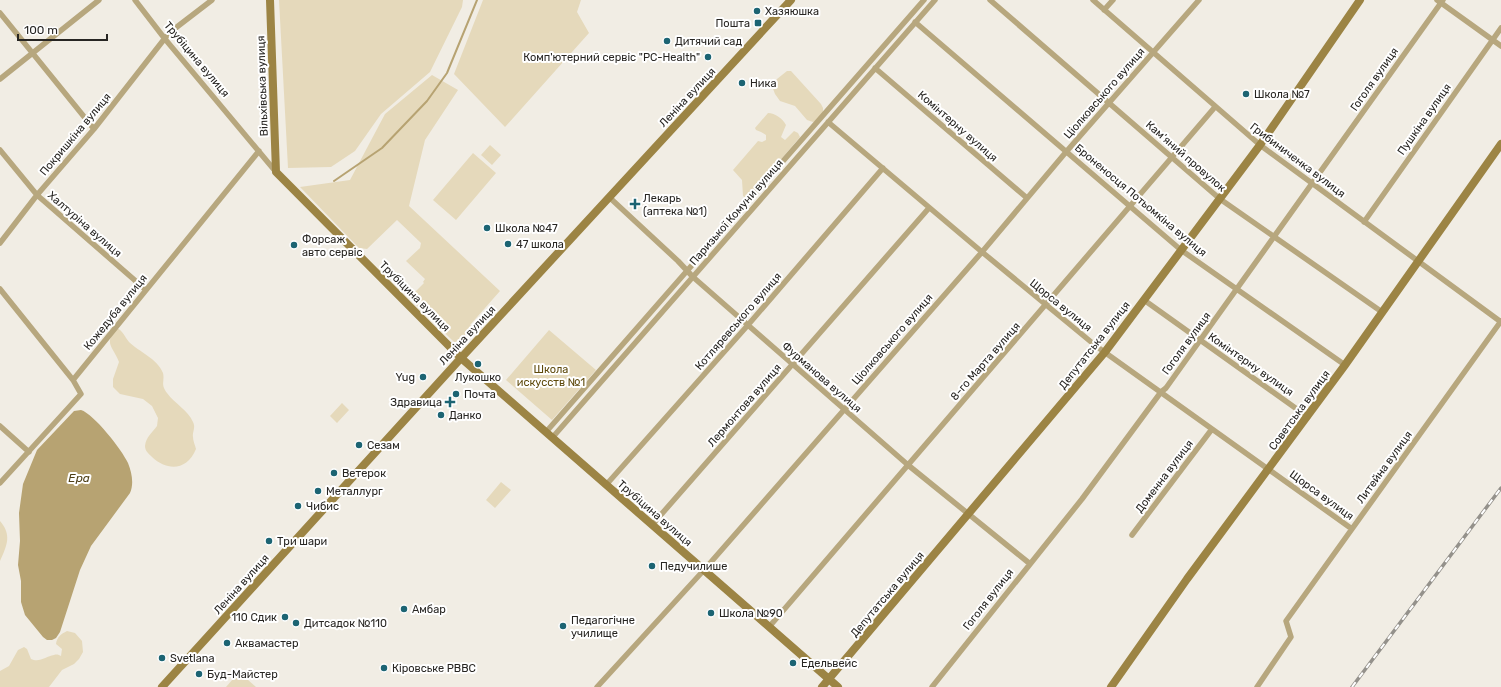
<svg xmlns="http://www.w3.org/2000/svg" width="1501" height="687" viewBox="0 0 1501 687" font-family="Rubik,sans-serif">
<rect width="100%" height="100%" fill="#f1ede4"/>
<path fill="#e5d9bb" d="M 279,0 L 463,0 L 462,7 L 430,72 L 381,114 L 355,151 L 331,167 L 288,168 Z
M 483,0 L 581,0 L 577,12 L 589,33 L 505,127 L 454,74 Z
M 787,71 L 791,71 L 821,104 L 823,108 L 823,113 L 817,121 L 813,122 L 807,120 L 795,106 L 780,101 L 775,94 L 772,86 L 777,79 Z
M 432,75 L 458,90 L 425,140 L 409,206 L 500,291 L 470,325 L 472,327 L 458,342 L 454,342 L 409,298 L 424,283 L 423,282 L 425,279 L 406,261 L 420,248 L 421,243 L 397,220 L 367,249 L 359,248 L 300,187 L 350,180 L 385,114 Z
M 768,113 C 775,113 783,119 786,125 L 781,137 L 785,140 L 794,131 L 798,133 L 800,137 L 747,199 L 743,196 L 742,180 L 733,170 L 758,141 L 762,142 L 766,140 L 766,135 L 761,132 L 756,130 L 755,128 Z
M 490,145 L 501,155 L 492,165 L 481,155 Z
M 473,153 L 496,173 L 456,220 L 433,200 Z
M 117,328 C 123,331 125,337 129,342 C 139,352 157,358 163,373 C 165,381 160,384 167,393 C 175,404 188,410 193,422 C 196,428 192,432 193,437 C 193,441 195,445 196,449 C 187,471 167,471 152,457 C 149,454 145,451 145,446 C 146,437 152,433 157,426 L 158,418 L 152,406 L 143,399 L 120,394 L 113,387 L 113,379 L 119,362 C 113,346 103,344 117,328 Z
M 549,330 L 596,370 L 552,420 L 506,380 Z
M 342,403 L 349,410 L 337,423 L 330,416 Z
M 501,482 L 511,490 L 495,508 L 486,500 Z
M 0,521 C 12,535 7,545 0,561 Z
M 67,631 L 75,633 L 82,641 L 83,652 L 79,659 L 74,664 L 62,670 L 49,687 L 0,687 L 0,671 L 9,666 L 18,650 L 24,647 L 27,649 L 31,659 C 40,663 46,656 54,655 C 57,654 59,655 61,656 L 62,649 L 56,644 C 57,637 61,634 67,631 Z
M 239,672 L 256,687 L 226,687 Z"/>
<path fill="#b7a372" d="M 81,410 C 94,414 122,450 128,463 C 132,473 134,484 130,493 L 91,546 L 80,570 L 60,632 L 56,638 L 52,640 L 47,640 L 43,637 L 25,615 L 21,602 L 21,581 L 18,565 L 20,541 L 19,513 L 23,484 L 37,450 L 74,411 Z"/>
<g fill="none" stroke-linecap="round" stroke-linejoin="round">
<path stroke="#b7a372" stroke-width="2" d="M 334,181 L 382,148 L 427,101 L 447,73 L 477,0"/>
<path stroke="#b7a77e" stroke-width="5.5" d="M 135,0 L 165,39 L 276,172
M 990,0 L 1220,199 L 1382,312
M 1093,0 L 1260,145 L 1501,322
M 1437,0 L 1501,46
M 1104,10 L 1113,0
M 0,13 L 94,129
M 915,22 L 1181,250 L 1345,365
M 875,68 L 1027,198
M 0,79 L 99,0
M 828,122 L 982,252 L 1096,346 L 1352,529
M 0,150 L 37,195 L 146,290
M 609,197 L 678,261 L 693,277 L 908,465 L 1029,563
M 1364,222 L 1501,28
M 0,243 L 37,195 L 94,129 L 169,33 L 212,0
M 0,289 L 73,380
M 1144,300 L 1308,417
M 0,426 L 29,452
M 546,432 L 924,0
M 552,438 L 935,0
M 0,483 L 81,394 L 73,380 L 259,151
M 606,485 L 748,325 L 883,168
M 652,525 L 929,208
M 1132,535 L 1212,429
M 769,627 L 1215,107
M 597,687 L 704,570 L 982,252 L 1066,152 L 1199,0
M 932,687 L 1082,499 L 1161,392 L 1166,388 L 1443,0
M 1257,687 L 1291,637 L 1286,621 L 1501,321"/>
<path stroke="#9c8444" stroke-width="8" d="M 270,0 L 276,172 L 461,358 L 838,687
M 162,687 L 461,358 L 791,0
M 822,687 L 1105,352 L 1260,145 L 1360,0
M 1111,687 L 1187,579 L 1345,365 L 1501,144"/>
<g stroke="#94918b" stroke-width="3.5">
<path id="rail" d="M 1352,687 L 1501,488"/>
</g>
<use href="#rail" stroke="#fff" stroke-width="2" stroke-dasharray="6" stroke-linecap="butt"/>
</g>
<g fill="#1c6473" stroke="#fff" stroke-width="1.5">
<circle cx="757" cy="11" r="4"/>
<rect x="754" y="19" width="8" height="8" rx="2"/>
<circle cx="667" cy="41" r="4"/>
<circle cx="708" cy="57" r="4"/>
<circle cx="742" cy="83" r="4"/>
<circle cx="1246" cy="94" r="4"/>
<path d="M633 198h4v4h4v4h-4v4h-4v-4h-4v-4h4z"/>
<circle cx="487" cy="228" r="4"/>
<circle cx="508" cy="244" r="4"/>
<circle cx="294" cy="245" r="4"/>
<circle cx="478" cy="364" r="4"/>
<circle cx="423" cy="377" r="4"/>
<circle cx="456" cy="394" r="4"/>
<path d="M448 396h4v4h4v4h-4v4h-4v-4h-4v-4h4z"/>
<circle cx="441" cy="415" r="4"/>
<circle cx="359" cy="445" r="4"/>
<circle cx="334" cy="473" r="4"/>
<circle cx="318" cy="491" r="4"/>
<circle cx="298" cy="506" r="4"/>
<circle cx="269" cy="541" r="4"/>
<circle cx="652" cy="566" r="4"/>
<circle cx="404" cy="609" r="4"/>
<circle cx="711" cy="613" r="4"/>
<circle cx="285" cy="617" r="4"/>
<circle cx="296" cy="623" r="4"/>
<circle cx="563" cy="626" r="4"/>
<circle cx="227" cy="643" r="4"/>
<circle cx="162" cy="658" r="4"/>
<circle cx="793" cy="663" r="4"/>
<circle cx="384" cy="668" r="4"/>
<circle cx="199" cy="674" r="4"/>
</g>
<g text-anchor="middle" stroke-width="4" stroke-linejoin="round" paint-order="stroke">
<g font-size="11" fill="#272522" stroke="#fff" text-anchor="start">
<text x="765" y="15">Хазяюшка</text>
<text x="750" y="27" text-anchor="end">Пошта</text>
<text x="675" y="45">Дитячий сад</text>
<text x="700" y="61" text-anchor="end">Комп'ютерний сервіс "PC-Health"</text>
<text x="750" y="87">Ника</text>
<text x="1254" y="98">Школа №7</text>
<text x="643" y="202">Лекарь<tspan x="643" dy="13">(аптека №1)</tspan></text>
<text x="495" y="232">Школа №47</text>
<text x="302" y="243">Форсаж<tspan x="302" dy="13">авто сервіс</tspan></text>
<text x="516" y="248">47 школа</text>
<text x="415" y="381" text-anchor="end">Yug</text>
<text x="478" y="381" text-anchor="middle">Лукошко</text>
<text x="464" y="398">Почта</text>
<text x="442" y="406" text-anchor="end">Здравица</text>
<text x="449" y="419">Данко</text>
<text x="367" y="449">Сезам</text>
<text x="342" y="477">Ветерок</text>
<text x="326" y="495">Металлург</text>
<text x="306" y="510">Чибис</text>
<text x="277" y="545">Три шари</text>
<text x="660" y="570">Педучилише</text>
<text x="412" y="613">Амбар</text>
<text x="719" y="617">Школа №90</text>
<text x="277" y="621" text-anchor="end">110 Сдик</text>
<text x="571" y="624">Педагогічне<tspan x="571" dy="13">училище</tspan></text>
<text x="304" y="627">Дитсадок №110</text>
<text x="235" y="647">Аквамастер</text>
<text x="170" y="662">Svetlana</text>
<text x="801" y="667">Едельвейс</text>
<text x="392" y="672">Кіровське РВВС</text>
<text x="207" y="678">Буд-Майстер</text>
</g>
<g font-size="11" fill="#272522" stroke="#fff">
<text transform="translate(197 59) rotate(50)" y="4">Трубіцина вулиця</text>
<text transform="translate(1374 79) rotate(-55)" y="4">Гоголя вулиця</text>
<text transform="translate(262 86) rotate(-92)" y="4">Вільхівська вулиця</text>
<text transform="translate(1104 93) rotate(-49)" y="4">Ціолковського вулиця</text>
<text transform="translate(687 97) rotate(-47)" y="4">Леніна вулиця</text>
<text transform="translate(1424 119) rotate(-55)" y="4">Пушкіна вулиця</text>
<text transform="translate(958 126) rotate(41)" y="4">Комінтерну вулиця</text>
<text transform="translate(75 134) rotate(-50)" y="4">Покришкіна вулиця</text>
<text transform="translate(1186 156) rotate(41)" y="4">Кам’яний провулок</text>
<text transform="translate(1298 160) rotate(37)" y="4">Грибиниченка вулиця</text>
<text transform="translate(1141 200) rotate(40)" y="4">Броненосця Потьомкіна вулиця</text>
<text transform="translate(736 212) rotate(-49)" y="4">Паризької Комуни вулиця</text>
<text transform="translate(85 224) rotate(41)" y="4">Халтуріна вулиця</text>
<text transform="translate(415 296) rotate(45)" y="4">Трубіцина вулиця</text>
<text transform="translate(1061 305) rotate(39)" y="4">Щорса вулиця</text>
<text transform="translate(115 312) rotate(-51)" y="4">Кожедуба вулиця</text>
<text transform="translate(738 321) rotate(-49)" y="4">Котляревського вулиця</text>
<text transform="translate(467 335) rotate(-47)" y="4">Леніна вулиця</text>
<text transform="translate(892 339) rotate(-49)" y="4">Ціолковського вулиця</text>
<text transform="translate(1186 343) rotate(-54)" y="4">Гоголя вулиця</text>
<text transform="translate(1094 345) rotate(-52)" y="4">Депутатська вулиця</text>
<text transform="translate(985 361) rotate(-49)" y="4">8-го Марта вулиця</text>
<text transform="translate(1251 364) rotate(35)" y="4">Комінтерну вулиця</text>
<text transform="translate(822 377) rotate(41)" y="4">Фурманова вулиця</text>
<text transform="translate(744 405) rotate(-49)" y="4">Лермонтова вулиця</text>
<text transform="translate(1299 410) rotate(-54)" y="4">Советська вулиця</text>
<text transform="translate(1384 467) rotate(-54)" y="4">Литейна вулиця</text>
<text transform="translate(1164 476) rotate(-53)" y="4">Доменна вулиця</text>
<text transform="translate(1322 495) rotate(36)" y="4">Щорса вулиця</text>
<text transform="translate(655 513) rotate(41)" y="4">Трубіцина вулиця</text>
<text transform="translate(241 584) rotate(-48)" y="4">Леніна вулиця</text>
<text transform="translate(887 594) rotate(-50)" y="4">Депутатська вулиця</text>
<text transform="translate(988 599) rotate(-52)" y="4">Гоголя вулиця</text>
</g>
<g font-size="11" fill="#5e490b" stroke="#fff">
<text x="551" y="373">Школа<tspan x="551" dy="13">искусств №1</tspan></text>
</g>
<g font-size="12" font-style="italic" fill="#4e3f17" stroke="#fff">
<text x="79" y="482">Ера</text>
</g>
</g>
<path d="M18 34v6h89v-6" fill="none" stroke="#272522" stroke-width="2"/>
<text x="24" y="34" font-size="12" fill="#272522" stroke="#ffffff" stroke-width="3" paint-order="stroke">100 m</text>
</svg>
